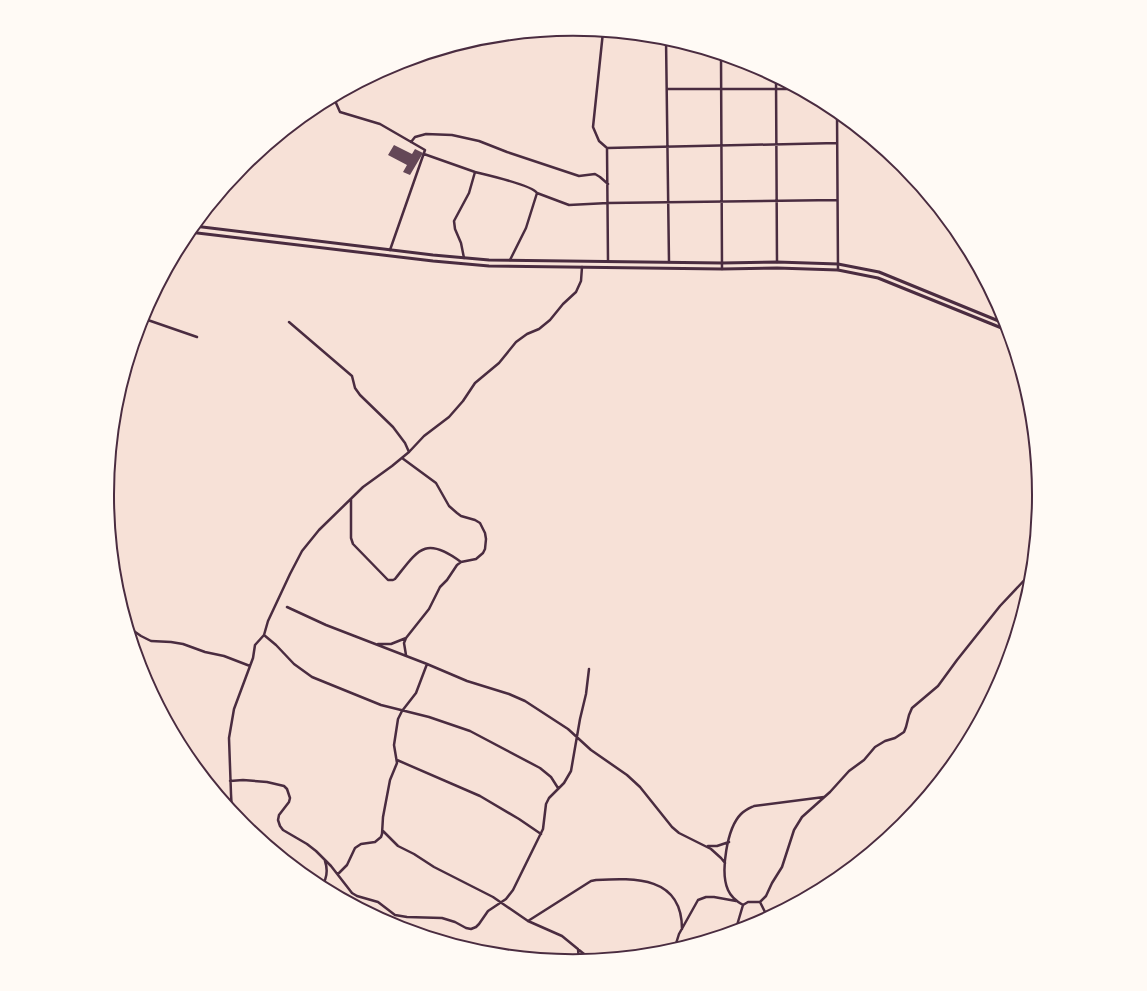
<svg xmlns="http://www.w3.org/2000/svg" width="1147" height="991" viewBox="0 0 1147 991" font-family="Roboto,sans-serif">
<rect width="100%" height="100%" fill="#f7e1d7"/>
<path fill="#644757" d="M 394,145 L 412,154 L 415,149 L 423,153 L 410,175 L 403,172 L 407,165 L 388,155 Z"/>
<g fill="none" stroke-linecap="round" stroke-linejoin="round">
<path stroke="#4a2c40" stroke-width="2.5" d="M 603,32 L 593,127 L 599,141 L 607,148 L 837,143
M 666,39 L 669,262
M 721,55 L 722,269
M 776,77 L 777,262
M 667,89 L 797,89
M 336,96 L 336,103 L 340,112 L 380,124 L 425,150 L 390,250
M 837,111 L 838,270
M 411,142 L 415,137 L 426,134 L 452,135 L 479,141 L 507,152 L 579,176 L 595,174 L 600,177 L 608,184
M 607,148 L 608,261
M 424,154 L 475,172 L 469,193 L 454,221 L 455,229 L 461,243 L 464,258
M 475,172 C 487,175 532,185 537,193 L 526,228 L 510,260
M 537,193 L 569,205 L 608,203 L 837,200
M 142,318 L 197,337
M 289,322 L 352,376 L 355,388 L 360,395 L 393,427 L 405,443 L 409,452
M 402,458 L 436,483 L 449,506 L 457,513 L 461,516 L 475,520 L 480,523 L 485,533 L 486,539 L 485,549 L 483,553 L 476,559 L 461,562 L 457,565 L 447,580 L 440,587 L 429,609 L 406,638 L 404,643 L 406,655
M 351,499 L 351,538 L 353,544 L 388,580 L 393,580 L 395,579 C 418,550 425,535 461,562
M 287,607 L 326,625 L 427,664 L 467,681 L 509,694 L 525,701 L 568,729 L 591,750 L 627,775 L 640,787 L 672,827 L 679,833 L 711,849 L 721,858 L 725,863
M 128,627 L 141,636 L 151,641 L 171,642 L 183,644 L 205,652 L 224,656 L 250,666
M 264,635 L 276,645 L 294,664 L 312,677 L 381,705 L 429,717 L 470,731 L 540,768 L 551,777 L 558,788
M 378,644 L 391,644 L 406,638
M 397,760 L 480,796 L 519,819 L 541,834
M 230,781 L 243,780 L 267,782 L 284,786 L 287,789 L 290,798 L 289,802 L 279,815 L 278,820 L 280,826 L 283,830 L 307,844 L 316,851 L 331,866 L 352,893 L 357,896 L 378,902 L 395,915 L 407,917 L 442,918 L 455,922 L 466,928 L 471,929 L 476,927 L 479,924 L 488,911 L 506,899 L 513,890 L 543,829 L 546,804 L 549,798 L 564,783 L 571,771 L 580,719 L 586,694 L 589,669
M 232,812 L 231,794 L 229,738 L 234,709 L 253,658 L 255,645 L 264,635 L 268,621 L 290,574 L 302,551 L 319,530 L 363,487 L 392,466 L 409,452 L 424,436 L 449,417 L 463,401 L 475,383 L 499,363 L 516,342 L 527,334 L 539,329 L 550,320 L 563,304 L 576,292 L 581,281 L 582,267
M 383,831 L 398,846 L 414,854 L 434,867 L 493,897 L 528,921 L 562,936 L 584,954 L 597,960
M 708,846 L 717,846 L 729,842
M 338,874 L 347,865 L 355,848 L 361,844 L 375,842 L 381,837 L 382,834 L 383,817 L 390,780 L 397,763 L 394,745 L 398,719 L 402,711 L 416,693 L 427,664
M 321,887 C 327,879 328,870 325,861
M 760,902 L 768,918
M 743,905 C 736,901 731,897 728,890 C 720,872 727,828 741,814 C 745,810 750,808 754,806 L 824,797
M 528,921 L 591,881 L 596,880 C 635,878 682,876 682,929
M 735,932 L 743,905 L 748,902 L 760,902 L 766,896 L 772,883 L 782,867 L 794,830 L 802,817 L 830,792 L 849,771 L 864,760 L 875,747 L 885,741 L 895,738 L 904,732 L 906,727 L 909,715 L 912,708 L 938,686 L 957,660 L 1000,606 L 1032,572
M 578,949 L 579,961
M 674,950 L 679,934 L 698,900 L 706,897 L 714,897 L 736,901"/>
<path stroke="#4a2c40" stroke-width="3" d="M 194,226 L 433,255 L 489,260 L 722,263 L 777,262 L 838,264 L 879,272 L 1006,324
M 189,232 L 433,261 L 489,266 L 722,269 L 777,268 L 838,270 L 878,278 L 1009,331"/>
</g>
<path d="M0 0H1147V991H0ZM114 495a459 459 0 1 1 918 0a459 459 0 1 1-918 0Z" fill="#fffaf5" fill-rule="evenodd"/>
<path fill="none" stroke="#4a2c40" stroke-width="2" d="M114 495a459 459 0 1 1 918 0a459 459 0 1 1-918 0Z"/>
</svg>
